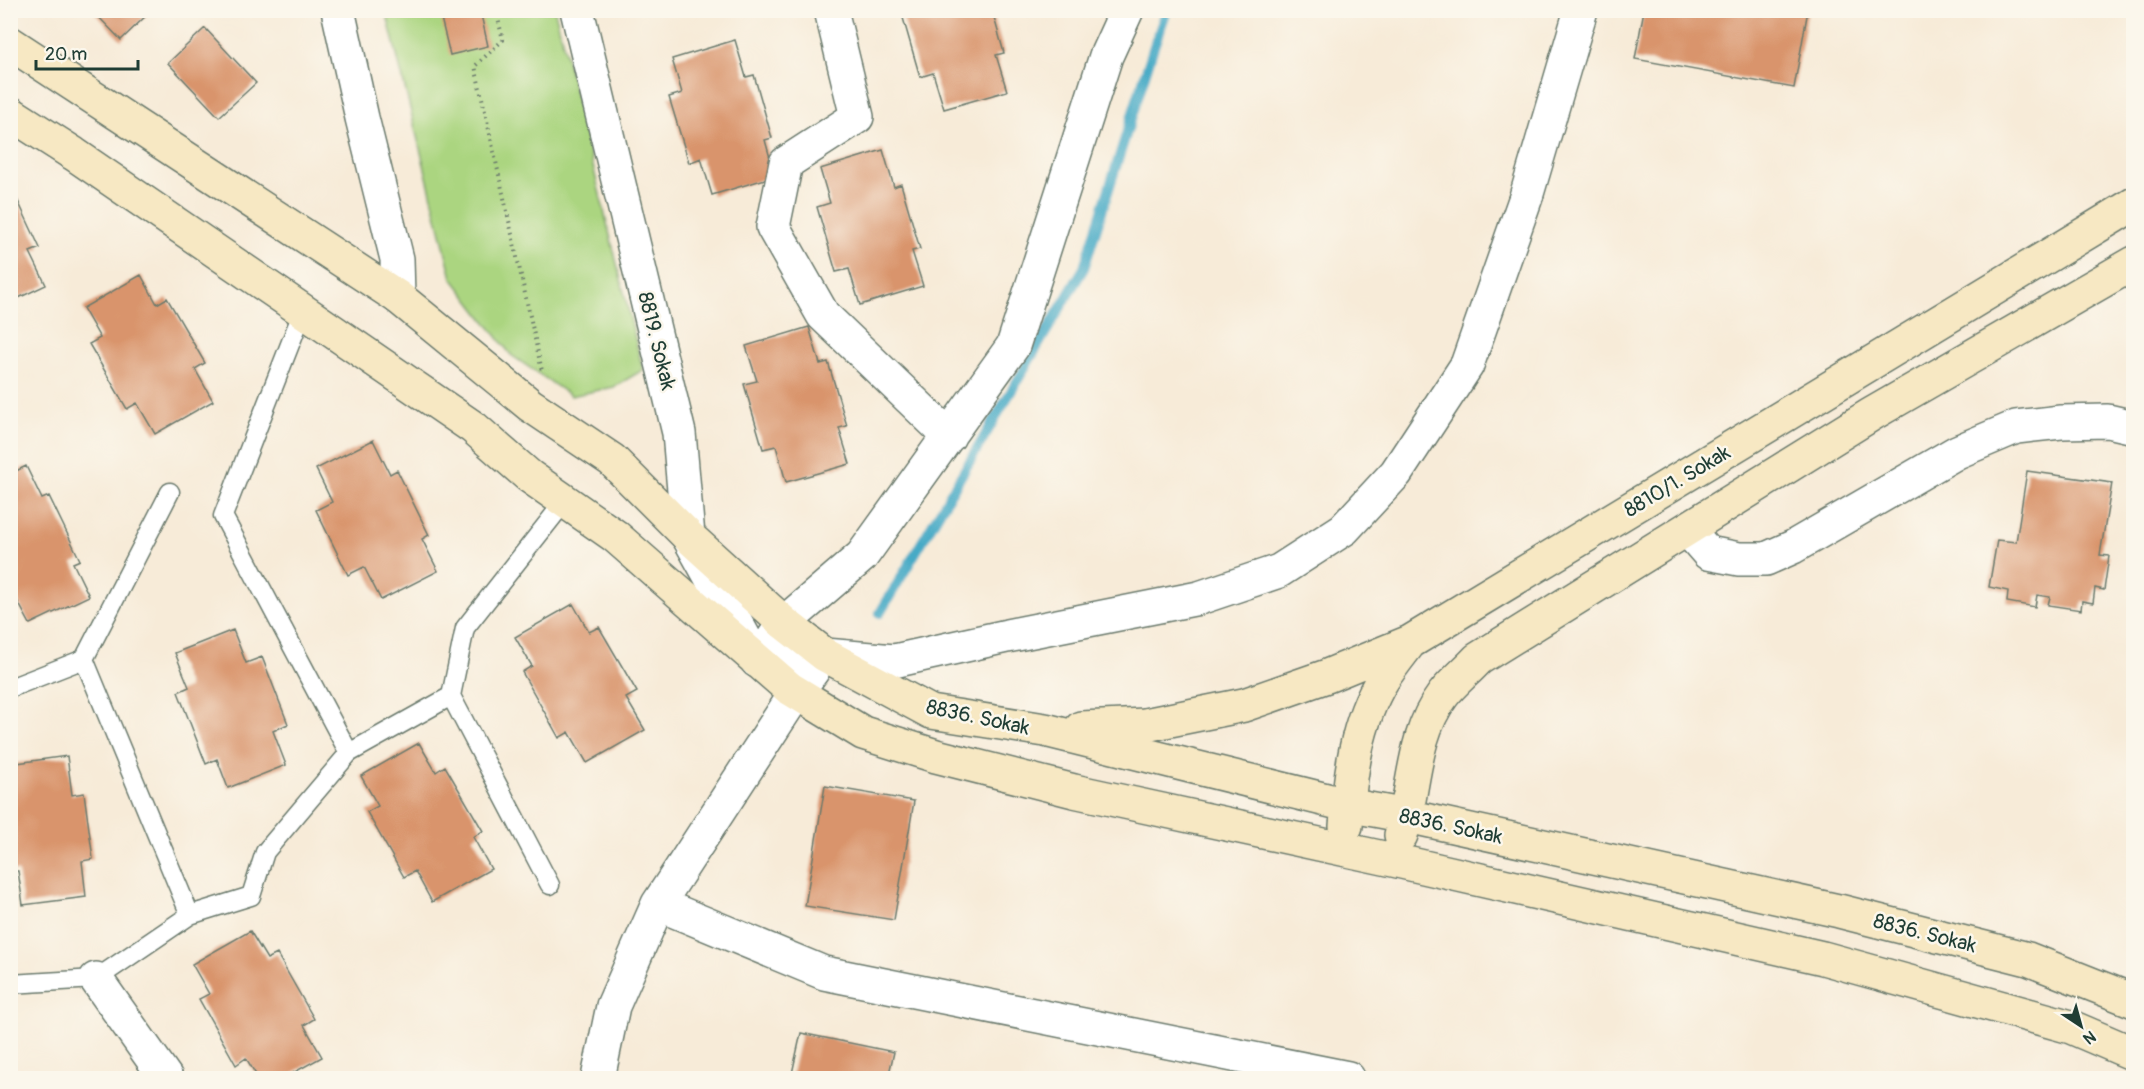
<svg xmlns="http://www.w3.org/2000/svg" width="2144" height="1089" viewBox="0 0 2144 1089" font-family="Pangolin,sans-serif">
<rect width="100%" height="100%" fill="#fbf7ec"/>
<filter id="ink" filterUnits="userSpaceOnUse"><feTurbulence type="fractalNoise" baseFrequency=".0167" numOctaves="2"/><feDisplacementMap in="SourceGraphic" scale="12" xChannelSelector="R" yChannelSelector="G"/><feConvolveMatrix kernelMatrix="1 2 1 2 8 2 1 2 1" color-interpolation-filters="sRGB"/></filter>
<filter id="wash" filterUnits="userSpaceOnUse"><feTurbulence type="fractalNoise" baseFrequency=".008" numOctaves="4" result="noise"/><feDisplacementMap in="SourceGraphic" scale="24" xChannelSelector="R" yChannelSelector="G"/><feGaussianBlur stdDeviation="1.35" result="paint"/><feColorMatrix in="noise" values="0 0 0 0 0 0 0 0 0 0 0 0 0 0 0 0 0 1.4 0 .05"/><feComposite in="paint" operator="in"/></filter>
<g filter="url(#wash)">
<rect width="100%" height="100%" fill="#f7ebd8"/>
<path fill="#abd580" stroke="#65895a" stroke-width="1.5" d="M 386,11 L 555,11 L 643,370 L 614,387 L 571,396 L 511,355 L 452,278 Z"/>
<g fill="none" stroke-linecap="round" stroke-linejoin="round">
<path stroke="#47aac6" stroke-width="10" d="M 880,613 L 1084,268 L 1155,43 L 1167,10"/>
</g>
<g id="blocks">
<path fill="#d9946c" d="M 92,10 L 152,10 L 121,40 Z
M 439,10 L 480,10 L 488,46 L 450,55 Z
M 992,10 L 1004,53 L 996,55 L 1007,91 L 944,109 L 933,73 L 920,77 L 901,11 Z
M 1644,10 L 1808,10 L 1794,88 L 1635,59 Z
M 205,28 L 256,83 L 219,117 L 168,63 Z
M 735,40 L 746,77 L 754,75 L 772,138 L 765,140 L 775,176 L 712,195 L 701,158 L 689,163 L 669,97 L 682,93 L 672,59 Z
M 883,150 L 894,187 L 901,184 L 920,249 L 912,251 L 923,286 L 860,305 L 849,269 L 836,272 L 817,207 L 830,203 L 820,169 Z
M 10,184 L 40,248 L 30,252 L 46,285 L 10,302 Z
M 141,275 L 157,304 L 167,298 L 205,363 L 195,369 L 213,401 L 155,434 L 137,403 L 127,409 L 89,344 L 100,338 L 83,308 Z
M 809,327 L 820,364 L 828,362 L 847,426 L 839,428 L 850,464 L 786,482 L 776,446 L 763,449 L 744,384 L 757,381 L 746,346 Z
M 373,440 L 390,474 L 397,470 L 429,535 L 422,539 L 438,571 L 381,600 L 364,567 L 348,575 L 316,510 L 332,502 L 316,469 Z
M 26,466 L 42,499 L 49,496 L 80,560 L 73,563 L 89,596 L 30,624 L 10,587 L 10,474 Z
M 2027,471 L 2112,483 L 2100,555 L 2109,556 L 2104,590 L 2095,588 L 2093,603 L 2082,601 L 2081,610 L 2048,605 L 2050,597 L 2037,595 L 2035,607 L 2007,602 L 2008,591 L 1989,587 L 1997,540 L 2016,542 Z
M 573,604 L 589,632 L 599,627 L 637,692 L 626,698 L 645,730 L 587,763 L 569,732 L 559,738 L 522,672 L 532,666 L 515,637 Z
M 233,630 L 246,663 L 262,657 L 288,724 L 273,731 L 286,765 L 228,788 L 217,759 L 206,764 L 178,692 L 189,687 L 175,653 Z
M 419,743 L 436,772 L 445,766 L 483,831 L 473,837 L 491,869 L 432,902 L 415,871 L 404,877 L 367,812 L 378,806 L 361,776 Z
M 67,756 L 72,795 L 84,793 L 93,859 L 82,861 L 86,897 L 23,905 L 18,871 L 10,871 L 10,764 Z
M 825,786 L 914,801 L 894,920 L 805,906 Z
M 250,931 L 267,959 L 277,954 L 314,1019 L 304,1025 L 322,1057 L 284,1078 L 258,1078 L 246,1058 L 236,1065 L 199,999 L 209,994 L 192,964 Z
M 801,1033 L 894,1052 L 888,1078 L 791,1078 Z"/>
</g>
</g>
<g filter="url(#ink)">
<use href="#blocks" fill-opacity="0" stroke="#6b7a6d" stroke-width="1.5"/>
<g fill="none" stroke-linecap="round" stroke-linejoin="round">
<g stroke="#6b7a6d" stroke-width="21">
<path id="lane" d="M 303,311 L 223,516 L 349,753
M 10,688 L 84,659 L 170,492
M 451,696 L 550,885
M 190,915 L 251,896 L 265,852 L 349,753 L 451,696 L 465,628 L 565,501
M 10,984 L 96,979 L 190,915 L 84,659"/>
</g>
<g stroke="#6b7a6d" stroke-width="36">
<path id="street" d="M 338,10 L 362,118 L 397,259 L 398,297
M 577,10 L 679,433 L 688,536 L 755,657
M 831,10 L 857,117 L 786,163 L 773,227 L 823,315 L 949,436
M 1688,530 L 1708,553 L 1739,559 L 1766,559 L 1793,547 L 1957,452 L 2016,427 L 2061,422 L 2108,421 L 2134,427
M 769,645 L 784,623 L 862,556 L 1013,346 L 1106,56 L 1127,10
M 757,661 L 825,655 L 894,661 L 1007,636 L 1199,598 L 1279,571 L 1344,529 L 1396,473 L 1467,365 L 1526,197 L 1581,10
M 658,904 L 824,973 L 1348,1078
M 96,979 L 166,1078
M 598,1078 L 613,1006 L 658,904 L 796,693 L 813,670"/>
</g>
<g stroke="#6b7a6d" stroke-width="36">
<path id="secondary" d="M 10,43 L 398,297 L 530,405 L 612,460 L 688,536 L 784,623 L 825,655 L 931,712 L 1045,730 L 1347,805 L 1407,816 L 1839,911 L 2028,959 L 2134,1001
M 10,113 L 74,154 L 474,428 L 529,476 L 615,536 L 789,688 L 863,733 L 936,756 L 1074,791 L 1393,860 L 1823,958 L 2071,1027 L 2134,1054
M 1081,728 L 1145,725 L 1244,705 L 1327,676 L 1410,642
M 1346,826 C 1350,776 1356,722 1383,679 C 1391,666 1401,654 1410,642 L 2134,204
M 1401,835 C 1415,789 1412,736 1443,695 C 1453,682 1467,671 1478,659 L 1872,414 L 2134,263"/>
</g>
<path stroke="#6b7a6d" stroke-width="4" stroke-dasharray="1.5 4.5" stroke-linecap="butt" d="M 496,10 L 503,40 L 475,66 L 542,371"/>
<use href="#lane" stroke="#fff" stroke-width="18"/>
<use href="#street" stroke="#fff" stroke-width="33"/>
<use href="#secondary" stroke="#f7e8c3" stroke-width="33"/>
</g>
</g>
<g text-anchor="middle" stroke-width="5" stroke-linejoin="round" paint-order="stroke">
<g font-size="21" fill="#1f3d34" stroke="#fbf7ec">
<text transform="translate(657 341) rotate(76)" y="7">8819. Sokak</text>
<text transform="translate(1677 481) rotate(-31)" y="7">8810/1. Sokak</text>
<text transform="translate(978 717) rotate(12)" y="7">8836. Sokak</text>
<text transform="translate(1451 826) rotate(12)" y="7">8836. Sokak</text>
<text transform="translate(1925 933) rotate(14)" y="7">8836. Sokak</text>
</g>
</g>
<rect width="2144" height="1089" fill="none" stroke="#fbf7ec" stroke-width="36"/>
<g transform="translate(2081 1026) rotate(144)" stroke="#fbf7ec" stroke-width="4.5" paint-order="stroke">
<path d="M0-4.5L10 22L0 15L-10 22Z" fill="#1f3d34"/>
<text y="-9" font-size="16" font-weight="bold" text-anchor="middle" fill="#1f3d34">N</text>
</g>
<path d="M36 60v9h102v-9" fill="none" stroke="#1f3d34" stroke-width="3"/>
<text x="45" y="60" font-size="18" fill="#1f3d34" stroke="#fbf7ec" stroke-width="4.5" paint-order="stroke">20 m</text>
</svg>
